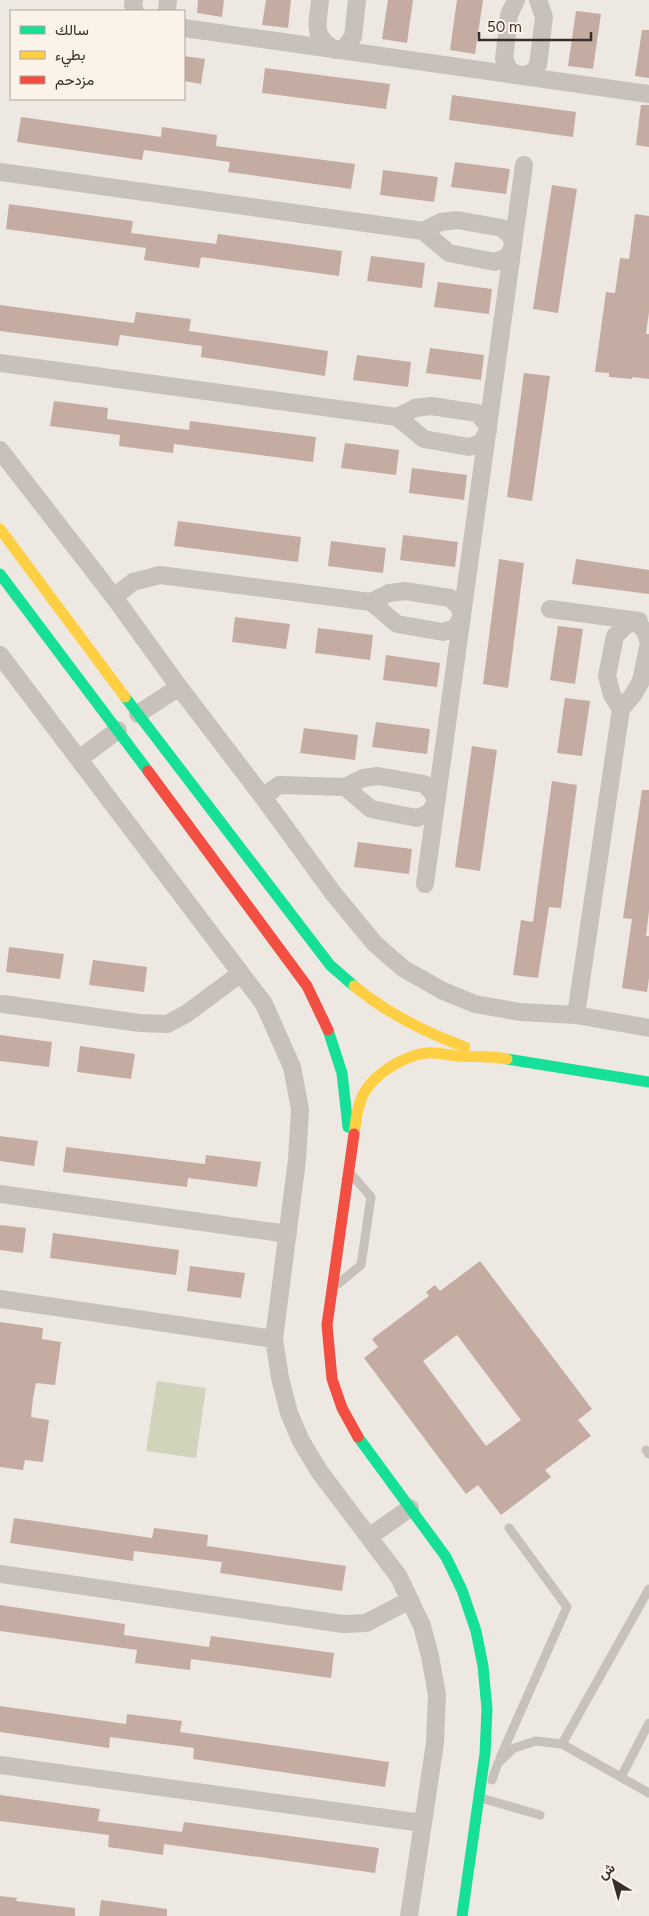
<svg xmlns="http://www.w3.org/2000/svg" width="649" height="1916" viewBox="0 0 649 1916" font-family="Figtree,Vazirmatn,sans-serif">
<rect width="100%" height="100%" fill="#eee8e2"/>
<path fill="#d0d4bb" d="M 157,1381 L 206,1388 L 196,1458 L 146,1451 Z"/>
<path fill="#c4aca2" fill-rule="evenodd" d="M 198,0 L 224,0 L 222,17 L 197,13 Z
M 266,0 L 291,0 L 288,28 L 262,25 Z
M 388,0 L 413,0 L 407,43 L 382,39 Z
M 457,0 L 483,0 L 475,54 L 450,50 Z
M 576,11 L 601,14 L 593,69 L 568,66 Z
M 642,30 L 649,30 L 649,78 L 635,76 Z
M 184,56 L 205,59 L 201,84 L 184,81 Z
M 265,68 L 390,84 L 386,109 L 262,93 Z
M 452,95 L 576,112 L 573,137 L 449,120 Z
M 641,105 L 649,105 L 649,147 L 636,145 Z
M 21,117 L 161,137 L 162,127 L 217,135 L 216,146 L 355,164 L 351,189 L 228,172 L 230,162 L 144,150 L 142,160 L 17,142 Z
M 455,162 L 510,169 L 506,194 L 451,187 Z
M 383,170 L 438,177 L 434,202 L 380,195 Z
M 552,185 L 577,189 L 558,313 L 533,309 Z
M 9,204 L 133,221 L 131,233 L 216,244 L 218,234 L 342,251 L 339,276 L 201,257 L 199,268 L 144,260 L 146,248 L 6,229 Z
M 635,214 L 649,216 L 649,312 L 646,334 L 649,334 L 649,379 L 632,377 L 632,379 L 609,377 L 609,373 L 595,372 L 606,292 L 615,293 L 620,258 L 629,259 Z
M 371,256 L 425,263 L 422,288 L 367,281 Z
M 438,282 L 492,289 L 489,314 L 434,307 Z
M 0,305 L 134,323 L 136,312 L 191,319 L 189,331 L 328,351 L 325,376 L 201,357 L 202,346 L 120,335 L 118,346 L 0,331 Z
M 430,348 L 484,355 L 481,380 L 426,373 Z
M 357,355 L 411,362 L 408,387 L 353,380 Z
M 524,373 L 550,376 L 532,501 L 507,497 Z
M 54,401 L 108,408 L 107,419 L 189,430 L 190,421 L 316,437 L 313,462 L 174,444 L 173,453 L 119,446 L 120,435 L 50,426 Z
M 345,443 L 399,450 L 396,475 L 341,468 Z
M 412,468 L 467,475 L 464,500 L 409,493 Z
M 178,521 L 301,537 L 298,562 L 174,546 Z
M 403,535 L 458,542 L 455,567 L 400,560 Z
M 331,541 L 386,548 L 383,573 L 328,566 Z
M 499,559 L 524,563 L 508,688 L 483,684 Z
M 576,559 L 649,570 L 649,594 L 572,584 Z
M 235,617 L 290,624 L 286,649 L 232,642 Z
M 558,626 L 583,629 L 575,684 L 550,680 Z
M 318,628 L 373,635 L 370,660 L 315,653 Z
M 386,655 L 440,663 L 437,687 L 383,680 Z
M 565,698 L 590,701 L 582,756 L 557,753 Z
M 376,722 L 430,729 L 427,754 L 372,747 Z
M 304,728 L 358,735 L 355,760 L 300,753 Z
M 472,746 L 497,750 L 480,871 L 455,867 Z
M 552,781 L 577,785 L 561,908 L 549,907 L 538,978 L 513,975 L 521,920 L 533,922 Z
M 642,790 L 649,790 L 649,911 L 646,936 L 649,936 L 649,978 L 647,992 L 622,988 L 632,919 L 623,918 Z
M 358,842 L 412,849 L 409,874 L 354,867 Z
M 9,947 L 64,954 L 60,979 L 6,972 Z
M 93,960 L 147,967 L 144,992 L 89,985 Z
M 0,1035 L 52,1042 L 49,1067 L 0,1061 Z
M 80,1046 L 135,1054 L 131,1079 L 77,1072 Z
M 0,1136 L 38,1141 L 34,1166 L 0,1161 Z
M 66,1147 L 205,1164 L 206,1155 L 261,1162 L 257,1187 L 188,1178 L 187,1187 L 63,1172 Z
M 0,1225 L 26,1228 L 23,1253 L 0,1250 Z
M 53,1233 L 179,1250 L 176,1275 L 50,1258 Z
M 480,1261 L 592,1409 L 578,1420 L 591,1436 L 545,1470 L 551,1477 L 501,1515 L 478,1485 L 466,1494 L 364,1358 L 378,1347 L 372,1339 L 429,1296 L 426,1292 L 435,1285 L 440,1291 ZM 457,1335 L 521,1420 L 486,1446 L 423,1361 Z
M 190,1266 L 245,1273 L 241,1298 L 187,1291 Z
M 0,1322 L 43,1328 L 42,1339 L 61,1342 L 55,1385 L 36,1383 L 33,1398 L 31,1417 L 49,1420 L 43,1462 L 25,1460 L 23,1470 L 0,1467 Z
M 14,1518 L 152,1538 L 154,1528 L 208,1535 L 207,1546 L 346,1566 L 342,1591 L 220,1573 L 222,1562 L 134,1551 L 133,1561 L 10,1543 Z
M 0,1605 L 125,1624 L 124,1635 L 209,1647 L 211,1636 L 334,1653 L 331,1678 L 191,1659 L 190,1670 L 135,1663 L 137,1650 L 0,1631 Z
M 0,1706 L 126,1724 L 127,1714 L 182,1721 L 180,1732 L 389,1762 L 385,1787 L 193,1759 L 194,1748 L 110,1737 L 109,1748 L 0,1732 Z
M 0,1795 L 100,1809 L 98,1821 L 182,1832 L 184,1822 L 379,1848 L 375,1873 L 164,1844 L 163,1855 L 108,1847 L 109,1835 L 0,1821 Z
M 0,1896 L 17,1898 L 16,1901 L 75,1908 L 75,1916 L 0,1916 Z
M 101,1900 L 167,1909 L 167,1916 L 99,1916 Z"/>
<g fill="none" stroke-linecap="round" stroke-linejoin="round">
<path stroke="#c8c0ba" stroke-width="9" d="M 338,1284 L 361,1265 L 371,1197 L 352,1175
M 646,1450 L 649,1454
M 562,1744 L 649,1589
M 500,1758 L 567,1607 L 509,1528
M 621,1777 L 649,1723
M 492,1780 L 498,1763 L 514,1748 L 536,1741 L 562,1744 L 649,1793
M 481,1798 L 540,1815"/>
<path stroke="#c8c0ba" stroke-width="18" d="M 134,0 L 133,5 L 135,11
M 320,0 C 318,25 311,35 335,50 L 345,47 L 353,37 L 357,0
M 516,0 L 509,15 L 504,59 L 509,70 L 521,76 L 533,72 L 538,65 L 544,17 L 538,0
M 167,11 L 168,0
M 184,28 L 649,94
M 0,172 L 423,231 L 449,253 L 495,262 L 507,257 L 513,247 L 512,237 L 502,228 L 457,220 L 441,222 L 423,231
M 0,363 L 397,417 L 415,408 L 431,406 L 477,413 L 486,423 L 488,431 L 481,443 L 469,447 L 424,439 L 397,417
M 0,450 L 114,597 L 179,687 L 263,797 L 333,893 L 375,944 L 404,969 L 443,991 L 475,1004 L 520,1012 L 576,1015 L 649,1028
M 114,597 L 133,582 L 160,575 L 371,602 L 389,593 L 405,591 L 450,598 L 460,608 L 462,618 L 455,628 L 443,632 L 397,624 L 371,602
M 550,609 L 639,621
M 0,655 L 264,1004 L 292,1067 L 300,1109 L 297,1160 L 274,1339 L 280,1378 L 289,1413 L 301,1441 L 319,1471 L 399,1577 L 422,1626 L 430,1656 L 437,1695 L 435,1743 L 409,1916
M 138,714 L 179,687
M 79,759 L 118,730
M 263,797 L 279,785 L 345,787 L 363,778 L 378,776 L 424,784 L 433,793 L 436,802 L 429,813 L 417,818 L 371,809 L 345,787
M 425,884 L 524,165
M 3,1004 L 140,1023 L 167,1024 L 186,1014 L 240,974
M 576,1015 L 621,709 L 633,695 L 641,681 L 649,643 L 645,631 L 635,621 L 625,626 L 615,636 L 607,676 L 612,695 L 621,709
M 0,1194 L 288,1234
M 0,1299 L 274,1339
M 369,1537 L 410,1508
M 0,1574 L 343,1624 L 366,1623 L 410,1600
M 0,1765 L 422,1823"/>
<path stroke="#16e098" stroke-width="11" d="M 0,574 L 148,771
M 125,697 L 330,965 L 354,986
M 328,1030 L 342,1073 L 348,1127
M 507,1059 L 649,1082
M 358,1437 L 446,1557 L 462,1590 L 476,1631 L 483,1666 L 487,1709 L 485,1754 L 462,1916"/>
<path stroke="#ffcf43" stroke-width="11" d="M 0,529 L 125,697
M 354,986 C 387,1013 424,1032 465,1047
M 354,1134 C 356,1121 357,1105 364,1093 C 375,1073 404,1056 426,1053 C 436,1052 447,1055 457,1056 C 474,1057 490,1056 507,1059"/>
<path stroke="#f24e42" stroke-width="11" d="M 148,771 L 307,986 L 328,1030
M 354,1134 L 327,1325 L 332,1379 L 342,1408 L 358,1437"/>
</g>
<rect x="10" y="10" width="175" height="90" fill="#fbf3e9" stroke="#ada49c"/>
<rect x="20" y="26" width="25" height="8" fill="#16e098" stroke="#ada49c"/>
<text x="55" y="35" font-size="15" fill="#392d28">سالك</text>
<rect x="20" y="51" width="25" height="8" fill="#ffcf43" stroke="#ada49c"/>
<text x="55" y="60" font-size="15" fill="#392d28">بطيء</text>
<rect x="20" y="76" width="25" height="8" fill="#f24e42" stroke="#ada49c"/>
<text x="55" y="85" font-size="15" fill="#392d28">مزدحم</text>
<g transform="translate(614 1881) rotate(323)" stroke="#fbf3e9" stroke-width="4" paint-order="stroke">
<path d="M0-4L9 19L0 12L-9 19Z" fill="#392d28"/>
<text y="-8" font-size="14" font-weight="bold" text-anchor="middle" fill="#392d28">ش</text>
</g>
<path d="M479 32v8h112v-8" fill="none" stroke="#392d28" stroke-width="2.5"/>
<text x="487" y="32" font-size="15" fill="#392d28" stroke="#fbf3e9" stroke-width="4" paint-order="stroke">50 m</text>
</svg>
